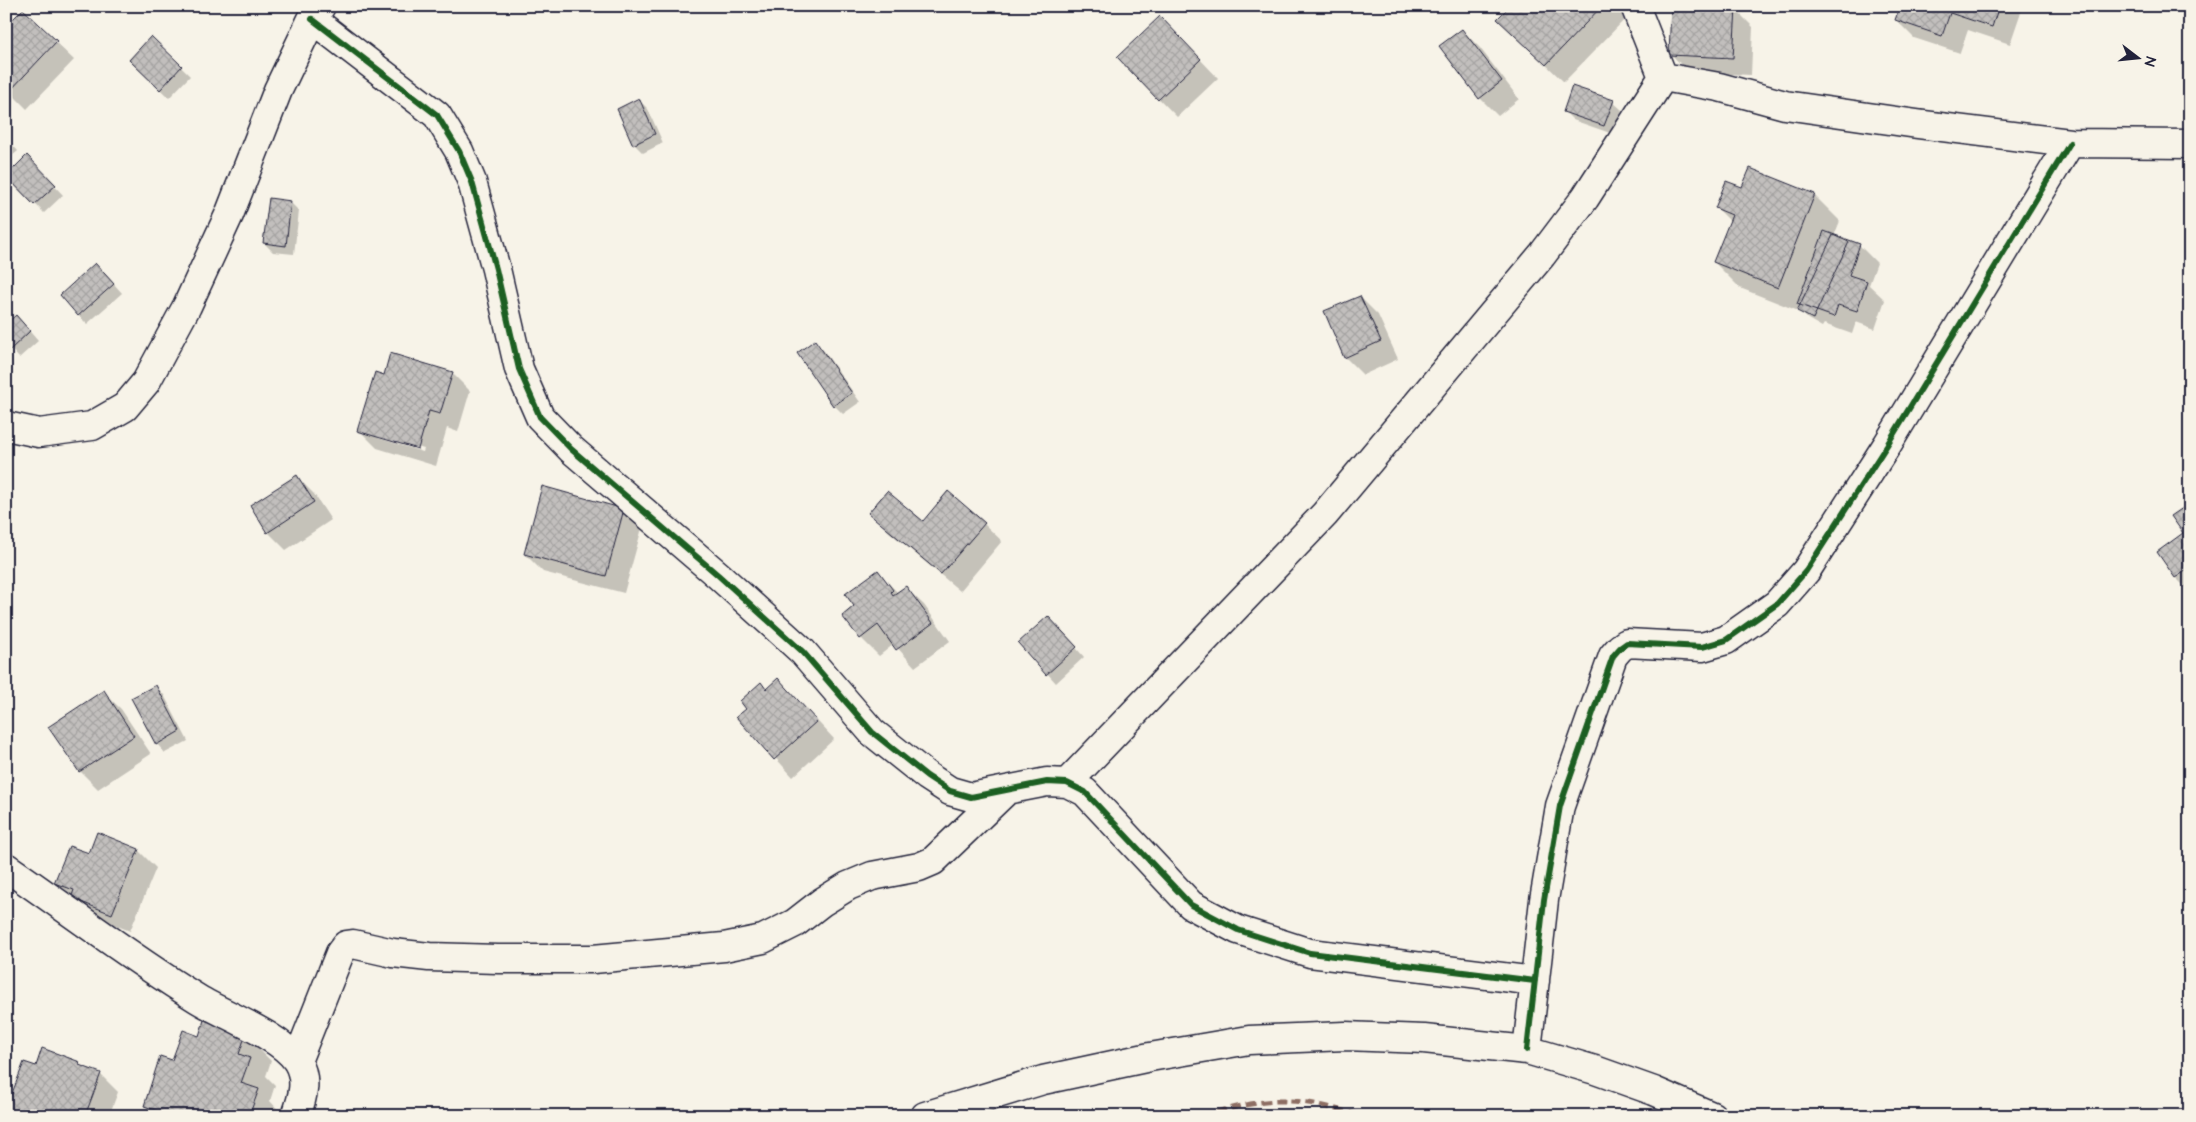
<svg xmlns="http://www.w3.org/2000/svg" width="2196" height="1122" viewBox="0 0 2196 1122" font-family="'Architects Daughter',sans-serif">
<defs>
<pattern id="building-cross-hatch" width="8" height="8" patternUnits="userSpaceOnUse" patternTransform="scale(1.25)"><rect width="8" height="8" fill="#c2bfbd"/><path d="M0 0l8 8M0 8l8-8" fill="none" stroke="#a6a4a3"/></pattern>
</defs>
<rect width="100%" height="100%" fill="#f7f3e8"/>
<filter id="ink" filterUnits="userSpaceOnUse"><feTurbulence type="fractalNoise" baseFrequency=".02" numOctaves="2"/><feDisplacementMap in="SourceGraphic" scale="10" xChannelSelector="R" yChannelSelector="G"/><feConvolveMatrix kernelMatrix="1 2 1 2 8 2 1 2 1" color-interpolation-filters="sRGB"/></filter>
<g filter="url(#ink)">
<path fill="#0003" fill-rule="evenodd" d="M 1511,6 L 1618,6 L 1628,16 L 1564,82 L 1517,37 Z
M 1901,6 L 2023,6 L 2010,44 L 1968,30 L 1960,53 L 1914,38 L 1896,20 Z
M 1735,9 L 1753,27 L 1751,75 L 1688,72 L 1671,54 Z
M 23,11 L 74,60 L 27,109 L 6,88 L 13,21 Z
M 1462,30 L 1480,48 L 1519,99 L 1498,116 L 1480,98 L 1441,47 Z
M 1177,35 L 1218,78 L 1177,117 L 1118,57 Z
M 151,38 L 190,76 L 169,98 L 130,60 Z
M 639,100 L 648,109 L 663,143 L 643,153 L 634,144 Z
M 1613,102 L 1622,110 L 1613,134 L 1573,120 L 1564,111 Z
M 6,138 L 18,151 L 6,161 Z
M 27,157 L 63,195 L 44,213 L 8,176 L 6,177 Z
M 1743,189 L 1814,195 L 1840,221 L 1834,236 L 1859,245 L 1877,263 L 1869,285 L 1885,300 L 1875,329 L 1856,322 L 1852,334 L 1824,324 L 1822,327 L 1808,319 L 1801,312 L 1740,288 L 1714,262 L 1730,221 L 1717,208 Z
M 290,202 L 299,211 L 294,254 L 273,252 L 264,243 Z
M 104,273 L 122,293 L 87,324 L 78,315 Z
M 1360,297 L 1378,315 L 1398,359 L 1363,375 L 1345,357 Z
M 25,326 L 38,341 L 19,358 L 11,349 Z
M 815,342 L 824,351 L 860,402 L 843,414 L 834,405 L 799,353 Z
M 452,373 L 470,391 L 458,432 L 447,428 L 436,466 L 377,448 L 359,430 L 385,376 ZM 378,436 L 424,449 L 423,452 L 378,438 Z
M 296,476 L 314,494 L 331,520 L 286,550 L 268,532 Z
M 2190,505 L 2190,592 L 2176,578 L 2158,552 L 2185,534 Z
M 624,510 L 642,528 L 624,593 L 543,572 L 525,554 Z
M 870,513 L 923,523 L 984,524 L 1002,541 L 960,591 L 888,531 Z
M 877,571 L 898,593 L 906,588 L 924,605 L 950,641 L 915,667 L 894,644 L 879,656 L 861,638 L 856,606 Z
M 1057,626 L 1084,657 L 1056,683 L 1020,643 Z
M 778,679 L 834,739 L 793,777 L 738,717 L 748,709 L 761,684 L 767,690 Z
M 156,686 L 164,695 L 188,741 L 165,753 L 157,744 Z
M 103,692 L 121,709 L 151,754 L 98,789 L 80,771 Z
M 138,850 L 156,868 L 130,931 L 90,915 L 55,882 L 89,855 Z
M 245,1035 L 271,1061 L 266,1076 L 275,1085 L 270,1101 L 284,1116 L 156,1116 L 145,1106 L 173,1062 L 200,1037 Z
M 79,1064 L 84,1068 L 100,1074 L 118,1092 L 109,1116 L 6,1116 L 36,1068 Z"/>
<path fill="url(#building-cross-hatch)" stroke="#22223b" d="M 1510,6 L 1602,6 L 1546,65 L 1497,19 Z
M 1671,6 L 1736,8 L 1733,58 L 1669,55 Z
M 1900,6 L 1999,6 L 1992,27 L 1950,13 L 1942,36 L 1895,20 Z
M 23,9 L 57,41 L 9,92 L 6,90 L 6,13 L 13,19 Z
M 1160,16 L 1201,59 L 1158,100 L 1117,57 Z
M 1462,29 L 1502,81 L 1479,99 L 1439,46 Z
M 151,36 L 182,66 L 160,90 L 129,60 Z
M 1572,86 L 1614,100 L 1604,126 L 1563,112 Z
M 639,98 L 655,134 L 633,145 L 617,109 Z
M 27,155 L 56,185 L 34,205 L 6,176 Z
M 1750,168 L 1815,194 L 1778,288 L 1713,262 L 1732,215 L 1715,208 L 1726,181 L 1742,187 Z
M 269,198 L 291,201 L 286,246 L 263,243 Z
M 1824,231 L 1860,244 L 1849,275 L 1867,281 L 1857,311 L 1838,305 L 1834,317 L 1797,304 Z
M 1833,235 L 1849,242 L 1813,319 L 1797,311 Z
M 95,263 L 114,284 L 78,316 L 60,295 Z
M 1360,296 L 1381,341 L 1344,358 L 1324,311 Z
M 16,315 L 30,331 L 10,350 L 6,346 L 6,324 Z
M 815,340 L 852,393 L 833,406 L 797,353 Z
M 390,353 L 453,372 L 440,414 L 429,411 L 418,449 L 357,431 L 375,372 L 384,375 Z
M 297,475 L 314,502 L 267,533 L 250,505 Z
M 542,486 L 624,509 L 606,576 L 524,554 Z
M 887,491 L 923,521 L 948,491 L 985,523 L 941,574 L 868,513 Z
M 2190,503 L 2190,568 L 2175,578 L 2157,552 L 2183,533 L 2171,516 Z
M 878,570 L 893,590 L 891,592 L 893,595 L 906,586 L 933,623 L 896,650 L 878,625 L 860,639 L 842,616 L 854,606 L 845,594 Z
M 1048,616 L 1077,647 L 1046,675 L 1018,643 Z
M 778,678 L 817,721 L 774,760 L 736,717 L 746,709 L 740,701 L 761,682 L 766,689 Z
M 156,685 L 180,731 L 156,745 L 131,698 Z
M 104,690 L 134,736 L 79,772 L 48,727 Z
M 97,832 L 139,849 L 112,914 L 71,898 L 74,890 L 54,883 L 69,846 L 89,853 Z
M 204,1020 L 246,1034 L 239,1054 L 250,1058 L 241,1083 L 259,1089 L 249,1116 L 174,1116 L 144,1106 L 160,1056 L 172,1060 L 183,1030 L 199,1036 Z
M 42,1048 L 80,1062 L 79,1065 L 101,1073 L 85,1116 L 6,1116 L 6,1109 L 24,1062 L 36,1066 Z"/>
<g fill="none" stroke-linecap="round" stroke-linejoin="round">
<g stroke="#22223b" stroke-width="31">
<path id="minor" d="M 1635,6 L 1663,77 L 1719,87 L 1785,105 L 1917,124 L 2070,143 L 2190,144
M 312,19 L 437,115 L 459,151 L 472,182 L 496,269 L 519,369 L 540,417 L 571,449 L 718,575 L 803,652 L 872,732 L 927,776 L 950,791 L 971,797 L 1047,782 L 1067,783 L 1085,792 L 1191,905 L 1238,930 L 1310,953 L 1535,981
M 6,426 L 39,433 L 92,426 L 125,407 L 146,382 L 187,306 L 229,215 L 278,90 L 312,19 L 321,6
M 1067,783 L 1325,514 L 1542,255 L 1585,198 L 1663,77
M 6,867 C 70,911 131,958 198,999 C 224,1015 281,1036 297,1061 C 308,1079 303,1097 296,1116
M 1527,1050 L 1544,900 L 1560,806 L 1613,656 L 1620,648 L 1627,643 L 1702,647 L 1726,640 L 1777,604 L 1806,571 L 1887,445 L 2070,143
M 297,1061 L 340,953 L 346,945 L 353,944 L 393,953 L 429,957 L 498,959 L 593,959 L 724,947 L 763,939 L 795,923 L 822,902 L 848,886 L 872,876 L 919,867 L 933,861 L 1006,791
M 925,1116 L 1043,1080 L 1150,1057 L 1249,1040 L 1345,1036 L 1424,1039 L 1527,1050 L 1595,1070 L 1654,1091 L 1712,1116"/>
</g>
<use href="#minor" stroke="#f7f3e8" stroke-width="28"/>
<path stroke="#8d6e63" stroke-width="5" stroke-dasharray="10 5" stroke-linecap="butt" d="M 1202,1116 C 1229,1109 1258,1100 1286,1101 C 1312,1101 1338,1110 1362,1116"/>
<g stroke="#f7f3e8" stroke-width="9">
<path id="cycleway" d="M 312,19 L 437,115 L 459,151 L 472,182 L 496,269 L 519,369 L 540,417 L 571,449 L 718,575 L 803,652 L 872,732 L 927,776 L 950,791 L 971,797 L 1047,782 L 1067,783 L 1085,792 L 1191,905 L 1238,930 L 1310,953 L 1535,981
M 1527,1050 L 1544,900 L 1560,806 L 1613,656 L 1620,648 L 1627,643 L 1702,647 L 1726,640 L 1777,604 L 1806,571 L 1887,445 L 2070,143"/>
</g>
<use href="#cycleway" stroke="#1b5e20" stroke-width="6"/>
</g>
</g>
<rect width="2196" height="1122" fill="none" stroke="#f7f3e8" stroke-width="25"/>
<rect x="12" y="12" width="2171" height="1097" fill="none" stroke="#22223b" stroke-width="2" filter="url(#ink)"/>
<g transform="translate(2138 58) rotate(106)" stroke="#f7f3e8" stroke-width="4" paint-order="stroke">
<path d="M0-4L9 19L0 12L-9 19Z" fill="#22223b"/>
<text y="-8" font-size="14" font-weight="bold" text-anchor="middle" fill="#22223b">N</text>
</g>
</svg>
